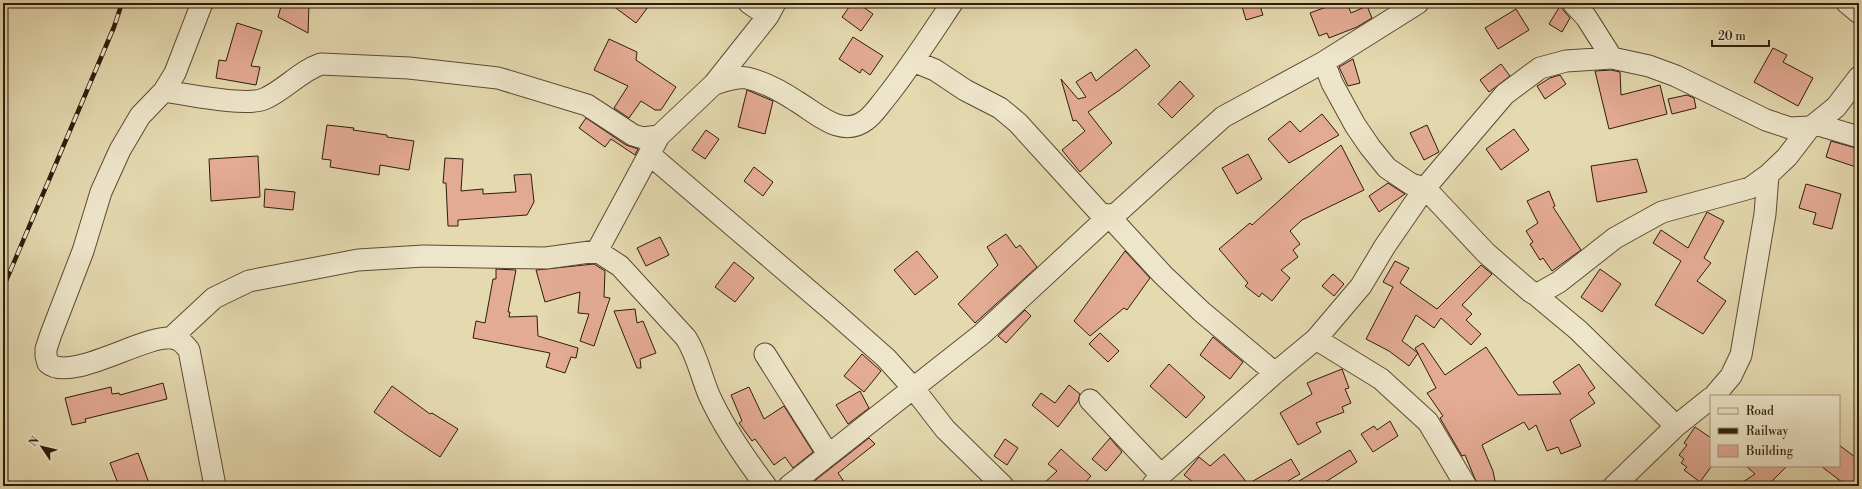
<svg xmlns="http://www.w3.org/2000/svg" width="1862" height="489" viewBox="0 0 1862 489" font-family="'Libre Bodoni',serif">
<rect width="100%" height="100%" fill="#e5d9af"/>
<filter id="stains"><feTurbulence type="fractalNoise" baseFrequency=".005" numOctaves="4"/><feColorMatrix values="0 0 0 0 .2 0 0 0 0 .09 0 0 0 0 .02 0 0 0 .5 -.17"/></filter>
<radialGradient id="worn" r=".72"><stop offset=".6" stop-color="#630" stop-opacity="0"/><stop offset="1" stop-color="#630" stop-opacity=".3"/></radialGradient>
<path fill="#e4ab94" stroke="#2f1c0b" d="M 282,3 L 309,3 L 308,33 L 278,17 Z
M 609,3 L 651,3 L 636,23 Z
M 852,3 L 858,3 L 873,14 L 861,31 L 842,17 Z
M 1241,3 L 1259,3 L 1263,15 L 1246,20 Z
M 1337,3 L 1347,3 L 1351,13 L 1367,6 L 1372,18 L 1357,27 L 1329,38 L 1327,33 L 1319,36 L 1310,13 Z
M 1560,6 L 1570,18 L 1562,32 L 1549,24 Z
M 1516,9 L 1529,30 L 1498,49 L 1485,28 Z
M 237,23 L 262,31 L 251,66 L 260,67 L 256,85 L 216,78 L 219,60 L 226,61 Z
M 853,37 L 883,56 L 870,75 L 862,69 L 860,73 L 839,59 Z
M 609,39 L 637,52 L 636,60 L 676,87 L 661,110 L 655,110 L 641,101 L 629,118 L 614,108 L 628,86 L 594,70 Z
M 1773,48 L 1787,55 L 1783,62 L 1813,78 L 1798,106 L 1754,82 Z
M 1136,49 L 1150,66 L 1121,89 L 1088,112 L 1112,143 L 1080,172 L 1062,150 L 1085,131 L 1076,120 L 1073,121 L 1061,79 L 1078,99 L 1086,97 L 1076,82 L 1091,72 L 1096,81 Z
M 1353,59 L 1360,83 L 1348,86 L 1339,67 Z
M 1501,64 L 1510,76 L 1489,92 L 1480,80 Z
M 1611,70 L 1620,72 L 1621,95 L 1660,85 L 1667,114 L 1609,129 L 1595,71 Z
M 1560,75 L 1566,84 L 1545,99 L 1537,86 L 1550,78 Z
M 1180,81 L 1194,96 L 1172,118 L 1158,104 Z
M 747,90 L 773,101 L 765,134 L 738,127 Z
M 1687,95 L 1694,98 L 1696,108 L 1672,114 L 1668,99 Z
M 1322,114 L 1339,135 L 1289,163 L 1268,139 L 1290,121 L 1300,132 Z
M 586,118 L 626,145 L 638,149 L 635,155 L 611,139 L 605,147 L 579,128 Z
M 327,125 L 354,128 L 353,130 L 387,135 L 387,137 L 414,141 L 409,170 L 380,165 L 379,175 L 330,167 L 331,160 L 322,159 Z
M 1427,125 L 1439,152 L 1424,160 L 1410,133 Z
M 1514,129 L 1529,150 L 1501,170 L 1486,149 Z
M 706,130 L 719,139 L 705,159 L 692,150 Z
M 1831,141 L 1859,149 L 1859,168 L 1826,157 Z
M 1341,145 L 1364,190 L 1302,220 L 1290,231 L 1300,244 L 1293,250 L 1298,257 L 1281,270 L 1290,278 L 1272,301 L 1262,293 L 1259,297 L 1245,286 L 1248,283 L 1219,249 L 1250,223 L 1252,225 Z
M 1248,154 L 1262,179 L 1237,194 L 1222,168 Z
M 258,156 L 260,197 L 211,201 L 209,159 Z
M 445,158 L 463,159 L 461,191 L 483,189 L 483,194 L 516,192 L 514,175 L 531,174 L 534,202 L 527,215 L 458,220 L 458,226 L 448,226 L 446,183 L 443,183 Z
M 1637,159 L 1647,192 L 1597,202 L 1591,166 Z
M 754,167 L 773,182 L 763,196 L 744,181 Z
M 1388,183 L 1405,194 L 1379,212 L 1369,196 Z
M 1806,184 L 1841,194 L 1832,229 L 1813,224 L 1816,213 L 1799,208 Z
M 265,189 L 295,192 L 293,210 L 264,207 Z
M 1549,191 L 1555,206 L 1553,207 L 1581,250 L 1552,271 L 1543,258 L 1540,260 L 1530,244 L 1533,242 L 1526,231 L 1538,223 L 1527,201 Z
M 1707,212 L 1724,221 L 1704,258 L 1711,263 L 1697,281 L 1726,301 L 1703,334 L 1655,305 L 1681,261 L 1653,243 L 1661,230 L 1688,248 Z
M 1006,234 L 1016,248 L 1020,245 L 1037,267 L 975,323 L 958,304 L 998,265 L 987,247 Z
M 660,237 L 669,255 L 646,266 L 637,248 Z
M 917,251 L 938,277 L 915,295 L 894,270 Z
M 1125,251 L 1150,278 L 1127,310 L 1124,308 L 1090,336 L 1074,321 Z
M 1395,261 L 1409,268 L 1400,283 L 1437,309 L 1481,265 L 1492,274 L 1462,305 L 1472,314 L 1466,320 L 1481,334 L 1471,345 L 1441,318 L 1434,328 L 1416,315 L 1402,341 L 1418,353 L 1409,366 L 1389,351 L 1366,339 L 1393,287 L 1383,282 Z
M 734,262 L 754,278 L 735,302 L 715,287 Z
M 594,264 L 605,271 L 604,297 L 610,298 L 594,346 L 580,341 L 589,314 L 578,313 L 580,292 L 545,302 L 536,270 Z
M 496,269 L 516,270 L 508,312 L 510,312 L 509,317 L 537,316 L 538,336 L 578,348 L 576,358 L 571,357 L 565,373 L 546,367 L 550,353 L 473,338 L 476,321 L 485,323 L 493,279 L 496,279 Z
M 1600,269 L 1621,284 L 1602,312 L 1581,297 Z
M 1333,274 L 1344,284 L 1334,296 L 1322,286 Z
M 635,309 L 637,323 L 643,321 L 656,353 L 640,359 L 641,368 L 637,368 L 614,311 Z
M 1025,310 L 1031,316 L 1006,343 L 998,336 Z
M 1100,333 L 1119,351 L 1108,362 L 1089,344 Z
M 1213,337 L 1243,362 L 1230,379 L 1200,355 Z
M 1423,343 L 1445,375 L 1486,347 L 1518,395 L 1561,394 L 1553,382 L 1579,364 L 1595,388 L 1588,393 L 1595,403 L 1570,420 L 1581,446 L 1561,454 L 1558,447 L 1547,451 L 1536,425 L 1529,430 L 1524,422 L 1482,445 L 1493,471 L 1496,486 L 1478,486 L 1465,455 L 1462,456 L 1440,418 L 1443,416 L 1427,393 L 1436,388 L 1415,348 Z
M 862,354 L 881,371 L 864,392 L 844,376 Z
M 1169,364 L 1205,397 L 1186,418 L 1150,386 Z
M 1342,369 L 1349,388 L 1345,389 L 1351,403 L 1342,407 L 1344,412 L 1316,423 L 1321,432 L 1298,445 L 1280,413 L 1312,394 L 1307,383 Z
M 163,383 L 167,399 L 85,419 L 86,422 L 72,425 L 65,398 L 111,387 L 112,394 L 119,393 L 120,395 Z
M 1069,385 L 1080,394 L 1078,401 L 1058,427 L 1032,405 L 1041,393 L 1055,403 Z
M 392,386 L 430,414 L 432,413 L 458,429 L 440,457 L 405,434 L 374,412 Z
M 749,387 L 764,419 L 784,406 L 813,452 L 793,468 L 785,457 L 774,465 L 755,439 L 752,441 L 739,423 L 742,421 L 731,395 Z
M 860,391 L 869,408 L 848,424 L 836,405 Z
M 1390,421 L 1398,436 L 1373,452 L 1361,434 L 1374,426 L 1377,430 Z
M 1695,427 L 1711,438 L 1711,467 L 1700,482 L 1684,470 L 1687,467 L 1681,463 L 1684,459 L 1679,455 L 1687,445 L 1684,443 Z
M 869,438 L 875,444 L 838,473 L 847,486 L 808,486 Z
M 1110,438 L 1122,452 L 1106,471 L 1092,459 Z
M 1005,439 L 1018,448 L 1007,465 L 994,456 Z
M 1839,445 L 1859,460 L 1859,486 L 1847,486 L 1821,466 L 1839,466 Z
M 1061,449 L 1091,476 L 1082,486 L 1041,486 L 1057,471 L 1048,464 Z
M 1350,450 L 1357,462 L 1319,486 L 1291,486 Z
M 138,453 L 150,486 L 119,486 L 110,463 Z
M 1224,454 L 1248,484 L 1291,459 L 1300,474 L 1279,486 L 1198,486 L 1184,475 L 1199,457 L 1210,466 Z
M 1746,466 L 1787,466 L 1767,486 L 1737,486 L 1755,474 Z"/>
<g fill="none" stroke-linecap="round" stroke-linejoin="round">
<g stroke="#5c4b34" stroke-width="23">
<path id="street" d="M 202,3 L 175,73 L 164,91 L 140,116 L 120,150 L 101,192 L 83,251 L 51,334 L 46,349 L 46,356 L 48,363 C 71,383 143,335 172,338 C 180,339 184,344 189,350 L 215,486
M 749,3 L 768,16
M 1573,3 L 1586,17 L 1612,58
M 1847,3 L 1859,13
M 913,61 L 935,70 L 965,90 L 1000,108 L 1018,123 L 1099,212 L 1109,216 L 1118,212 L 1223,117 L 1324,62 L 1332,83 L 1355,125 L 1370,147 L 1387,168 L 1411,184 L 1425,188 L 1486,253 L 1531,292 L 1536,295 L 1559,282 L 1615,238 L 1662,212 L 1750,188 L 1768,175 L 1787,157 L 1810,127
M 1324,62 L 1418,3
M 714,84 C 725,81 735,76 747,78 C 764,82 781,91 796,101 C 817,113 841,139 866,120 C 873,115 879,106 884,100 C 909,69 930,36 952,3
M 164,91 C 186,94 245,107 264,99 C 285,90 300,71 321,64 L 409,68 L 498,78 L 587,105 L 633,135 L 643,138 L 659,136
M 1815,124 L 1859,137
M 649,154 L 835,313 L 886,358 L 914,389 L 945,429 L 1003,486
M 597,251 L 620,266 L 686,338 C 697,355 701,376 709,395 C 724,428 744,457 766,486
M 1536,295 L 1578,330 L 1676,426
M 171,338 L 214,298 L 249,281 L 358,260 L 424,256 L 546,258 L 597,251 L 659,136 L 714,84 L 768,16 L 775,3
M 1316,339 L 1381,379 L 1428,422 L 1466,486
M 765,354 L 828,454
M 1714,396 L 1731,376 L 1741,355 L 1765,214 L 1768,175
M 1090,400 L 1161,475
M 789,486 L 982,334 L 1109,216 L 1163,275 L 1202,312 L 1275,373
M 1152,486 L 1161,475 L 1275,373 L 1316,339 L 1361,286 L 1385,246 L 1425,188 L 1447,162 L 1505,94 L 1540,68 L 1566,61 L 1612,58 L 1649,66 L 1676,76 L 1766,120 L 1790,128 L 1810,127 L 1815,124 L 1836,107 L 1859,77
M 1614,486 L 1676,426 L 1711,398"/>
</g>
<use href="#street" stroke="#eee6cb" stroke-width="21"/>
<g stroke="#2f1c0b" stroke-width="4.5">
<path id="rail" d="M 3,288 L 114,27 L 122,3"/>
</g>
<use href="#rail" stroke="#eee6cb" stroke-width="3" stroke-dasharray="9" stroke-linecap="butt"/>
</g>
<rect width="1862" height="489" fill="none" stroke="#e5d9af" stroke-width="16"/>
<rect x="4" y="4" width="1854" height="481" fill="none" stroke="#2f1c0b" stroke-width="2"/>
<rect x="8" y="8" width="1846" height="473" fill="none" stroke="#2f1c0b"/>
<rect x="1710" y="395" width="130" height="72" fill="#eee6cb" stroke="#a2957e"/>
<rect x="1718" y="408" width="20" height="6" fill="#eee6cb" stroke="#a2957e"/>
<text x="1746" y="415" font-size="12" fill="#2f1c0b">Road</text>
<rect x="1718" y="428" width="20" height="6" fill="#2f1c0b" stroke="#a2957e"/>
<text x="1746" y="435" font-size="12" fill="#2f1c0b">Railway</text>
<rect x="1718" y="445" width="20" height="12" fill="#e4ab94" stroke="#a2957e"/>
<text x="1746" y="455" font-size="12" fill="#2f1c0b">Building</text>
<g transform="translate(42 447) rotate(305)" stroke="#eee6cb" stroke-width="3" paint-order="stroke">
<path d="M0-3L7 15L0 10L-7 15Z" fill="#2f1c0b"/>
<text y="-6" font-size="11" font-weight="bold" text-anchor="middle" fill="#2f1c0b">N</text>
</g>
<path d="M1712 40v6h57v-6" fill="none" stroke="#2f1c0b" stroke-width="2"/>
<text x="1718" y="40" font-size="12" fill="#2f1c0b" stroke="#eee6cb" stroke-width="3" paint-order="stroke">20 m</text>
<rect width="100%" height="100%" filter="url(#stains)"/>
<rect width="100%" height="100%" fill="url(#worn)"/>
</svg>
